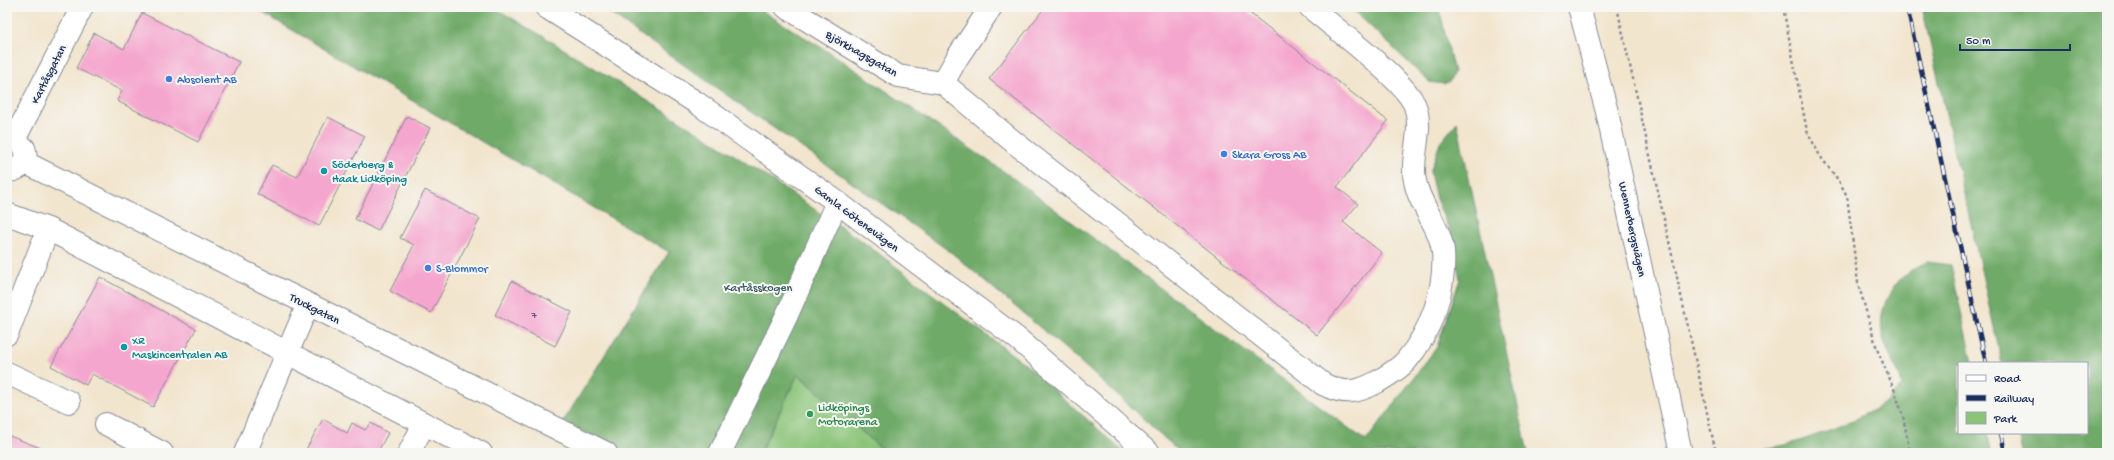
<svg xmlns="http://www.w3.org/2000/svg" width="2114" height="460" viewBox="0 0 2114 460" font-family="'Gochi Hand',sans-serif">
<rect width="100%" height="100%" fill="#f6f6f2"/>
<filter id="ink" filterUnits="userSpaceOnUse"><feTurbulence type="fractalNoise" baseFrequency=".025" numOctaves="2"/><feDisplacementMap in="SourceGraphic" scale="8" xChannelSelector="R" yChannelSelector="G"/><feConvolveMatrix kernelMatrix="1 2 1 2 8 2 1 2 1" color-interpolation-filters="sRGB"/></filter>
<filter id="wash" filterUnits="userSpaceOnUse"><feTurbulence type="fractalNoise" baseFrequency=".012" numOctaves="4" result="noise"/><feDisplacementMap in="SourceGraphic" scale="16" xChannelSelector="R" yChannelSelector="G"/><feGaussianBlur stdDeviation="0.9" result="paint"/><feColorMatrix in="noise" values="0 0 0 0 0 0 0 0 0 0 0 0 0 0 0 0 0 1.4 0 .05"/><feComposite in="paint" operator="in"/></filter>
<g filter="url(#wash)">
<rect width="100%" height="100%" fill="#f2e5cd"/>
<path fill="#8bc478" stroke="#537a6b" d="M 798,374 L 886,453 L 760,453 Z"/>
<path fill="#70aa68" stroke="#466c63" d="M 253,7 L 493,7 L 541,35 L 724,148 L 866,244 L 1025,364 L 1125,453 L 886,453 L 798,374 L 760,453 L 629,453 L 563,422 L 669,252 Z
M 601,7 L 756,7 L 838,58 L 1006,173 L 1366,441 L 1437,347 L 1460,279 L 1451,234 L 1436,199 L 1430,172 L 1440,143 L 1457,122 L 1528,453 L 1181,453 L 1077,359 L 952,253 Z
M 1350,7 L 1439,7 L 1454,72 L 1450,81 L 1444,84 L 1429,82 Z
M 1922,7 L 2107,7 L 2107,453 L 2022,453 L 2018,433 L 2087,433 L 2087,363 L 2002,363 Z
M 1927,262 L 1951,265 L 1972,363 L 1959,363 L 1959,433 L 1987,433 L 1992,453 L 1729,453 L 1729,451 C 1746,447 1758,450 1774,447 C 1800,444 1866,417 1887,401 C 1892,396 1897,391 1902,386 C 1899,367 1886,353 1882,334 C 1877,302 1898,273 1927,262 Z"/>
<g id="blocks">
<path fill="#f5a6ce" d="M 1045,7 L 1242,7 L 1388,121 L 1337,187 L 1358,204 L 1343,222 L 1382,253 L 1317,335 L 989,79 Z
M 142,13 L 239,62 L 198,142 L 117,101 L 122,91 L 76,68 L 94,33 L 124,49 Z
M 407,116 L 430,128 L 378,231 L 355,219 Z
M 328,117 L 365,136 L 319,226 L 257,194 L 272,165 L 297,177 Z
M 425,190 L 480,219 L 431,313 L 390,291 L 414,245 L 400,238 Z
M 100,277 L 196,329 L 153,407 L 92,374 L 86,385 L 51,366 Z
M 512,281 L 572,312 L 555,346 L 495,315 Z
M 323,419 L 347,433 L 352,423 L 365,430 L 371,423 L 388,433 L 377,453 L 304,453 Z
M 7,435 L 51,452 L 51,453 L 7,453 Z"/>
</g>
</g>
<g filter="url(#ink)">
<use href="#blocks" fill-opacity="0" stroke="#868a96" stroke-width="1"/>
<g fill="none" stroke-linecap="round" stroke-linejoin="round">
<g stroke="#868a96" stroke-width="24">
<path id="minor" d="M 546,7 L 697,103 L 837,202 L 1018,339 L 1149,453
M 786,7 L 898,76 L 943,83
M 1579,7 L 1607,112 L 1681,453
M 943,83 L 1015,143 L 1323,384 C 1344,395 1357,393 1377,382 C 1387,376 1399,369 1406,361 C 1431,332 1446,289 1443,251 C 1440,226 1419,205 1415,181 C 1410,157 1424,131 1415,106 C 1405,80 1334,28 1310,7
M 943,83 L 957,58 L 991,7
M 14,140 L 82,7
M 24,162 L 606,453
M 7,171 C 20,171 29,161 24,148
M 7,214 L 48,229 L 7,334
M 48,229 L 481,453
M 7,373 L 69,402
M 106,424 L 162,453
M 245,453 L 308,304
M 409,453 L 424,424
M 720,453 L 786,317 L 837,202"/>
</g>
<path stroke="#868a96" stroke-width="2.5" stroke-dasharray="3 3" stroke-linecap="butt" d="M 1617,7 L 1716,453
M 1783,7 L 1807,131 L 1820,156 L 1839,181 L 1847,196 L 1858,283 L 1877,349 L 1894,389 L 1903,416 L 1910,453
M 2107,236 L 2104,241 L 2107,244"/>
<use href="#minor" stroke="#fff" stroke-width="22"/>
<g stroke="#1b2f5e" stroke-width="4.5">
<path id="rail" d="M 1907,7 L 1986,363
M 2001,433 L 2005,453"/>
</g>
<use href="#rail" stroke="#f6f6f2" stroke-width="3" stroke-dasharray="9" stroke-linecap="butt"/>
</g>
</g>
<g fill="#3f7fe0" stroke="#f6f6f2" stroke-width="1.5">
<circle cx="169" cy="79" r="4"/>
<circle cx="1224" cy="154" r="4"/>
<circle cx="428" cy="268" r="4"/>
</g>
<g fill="#0f9aa8" stroke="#f6f6f2" stroke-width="1.5">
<circle cx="324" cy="171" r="4"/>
<circle cx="124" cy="347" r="4"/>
</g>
<circle fill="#2e9e5b" stroke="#f6f6f2" stroke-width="1.5" cx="810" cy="414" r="4"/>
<g text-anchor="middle" stroke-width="4" stroke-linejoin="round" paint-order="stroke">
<g font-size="10" fill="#524d7a">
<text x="534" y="318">7</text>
</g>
<g font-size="12" fill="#1b2f5e" stroke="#f6f6f2">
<text transform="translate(862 53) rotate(30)" y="4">Björkhagsgatan</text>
<text transform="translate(48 74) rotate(-63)" y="4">Kartåsgatan</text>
<text transform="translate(857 218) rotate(37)" y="4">Gamla Götenevägen</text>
<text transform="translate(1633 229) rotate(78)" y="4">Wennerbergsvägen</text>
<text transform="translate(315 308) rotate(27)" y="4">Truckgatan</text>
</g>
<g font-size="12" fill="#366cbe" stroke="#f6f6f2" text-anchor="start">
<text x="177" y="83">Absolent AB</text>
<text x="1232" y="158">Skara Gross AB</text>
<text x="436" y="272">S-Blommor</text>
</g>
<g font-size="12" fill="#0d838f" stroke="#f6f6f2" text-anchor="start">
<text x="332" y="168">Söderberg &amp;<tspan x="332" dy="14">Haak Lidköping</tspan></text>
<text x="132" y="344">XR<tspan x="132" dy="14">Maskincentralen AB</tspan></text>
</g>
<g font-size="12" fill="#3d5c66" stroke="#f6f6f2">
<text x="758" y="291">Kartåsskogen</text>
</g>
<g font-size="12" fill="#27864d" stroke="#f6f6f2" text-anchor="start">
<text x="818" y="411">Lidköpings<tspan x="818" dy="14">Motorarena</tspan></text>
</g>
</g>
<rect width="2114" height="460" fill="none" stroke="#f6f6f2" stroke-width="24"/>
<rect x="1958" y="362" width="130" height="72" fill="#f6f6f2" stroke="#9ea6b7"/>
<rect x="1966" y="375" width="20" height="6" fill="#ffffff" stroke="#9ea6b7"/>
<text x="1994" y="382" font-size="12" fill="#1b2f5e">Road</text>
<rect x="1966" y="395" width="20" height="6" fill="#1b2f5e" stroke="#9ea6b7"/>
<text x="1994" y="402" font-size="12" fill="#1b2f5e">Railway</text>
<rect x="1966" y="412" width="20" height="12" fill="#8bc478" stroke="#9ea6b7"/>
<text x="1994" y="422" font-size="12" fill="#1b2f5e">Park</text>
<path d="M1960 44v6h110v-6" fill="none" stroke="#1b2f5e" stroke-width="2"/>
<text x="1966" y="44" font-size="12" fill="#1b2f5e" stroke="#f6f6f2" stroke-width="3" paint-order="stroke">50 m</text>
</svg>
